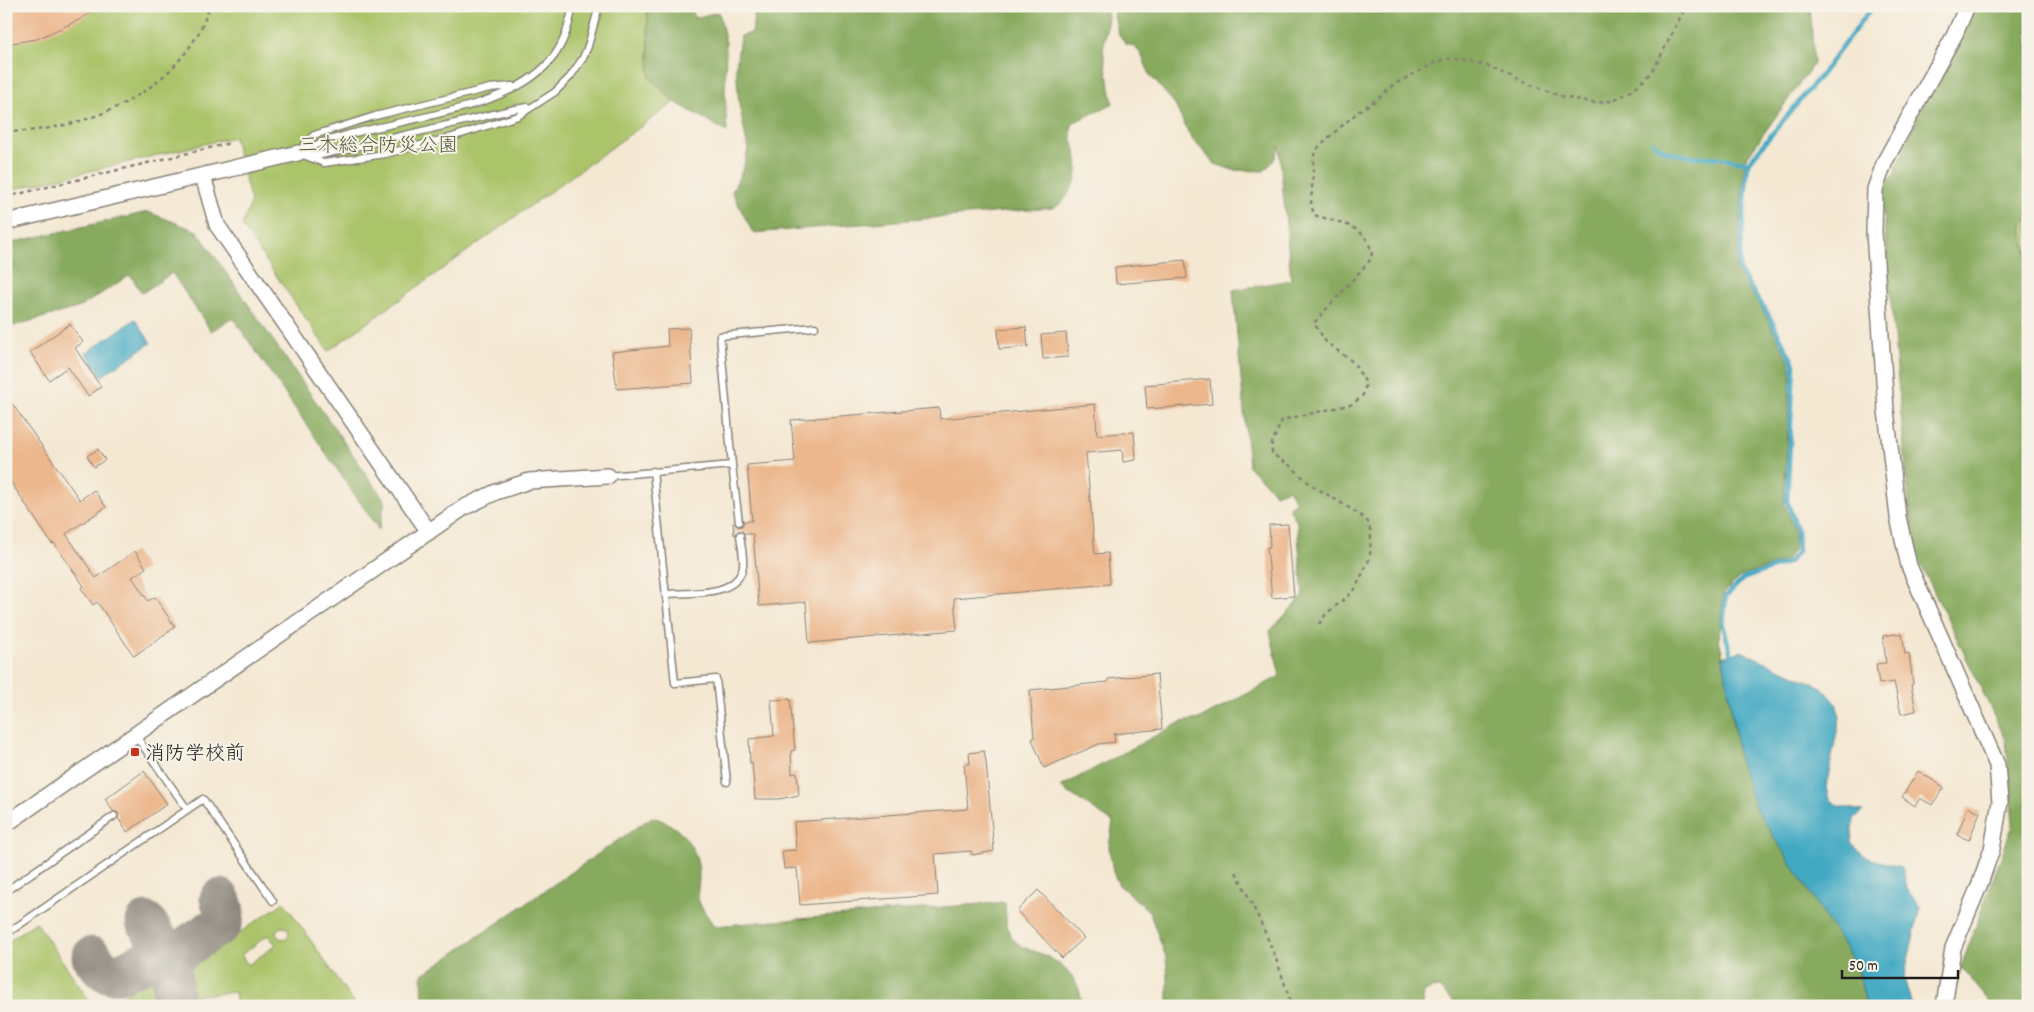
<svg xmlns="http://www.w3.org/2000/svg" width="2034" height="1012" viewBox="0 0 2034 1012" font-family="Dekko,'Klee One',sans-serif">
<rect width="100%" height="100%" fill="#f7f3e8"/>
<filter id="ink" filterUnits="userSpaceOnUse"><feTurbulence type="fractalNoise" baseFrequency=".02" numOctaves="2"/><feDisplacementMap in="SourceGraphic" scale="10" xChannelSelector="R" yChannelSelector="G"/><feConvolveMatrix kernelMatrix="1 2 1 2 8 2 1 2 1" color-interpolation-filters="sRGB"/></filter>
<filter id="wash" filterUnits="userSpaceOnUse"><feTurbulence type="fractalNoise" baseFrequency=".0096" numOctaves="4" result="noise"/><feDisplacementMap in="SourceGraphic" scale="20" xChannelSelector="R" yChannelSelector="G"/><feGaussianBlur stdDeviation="1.12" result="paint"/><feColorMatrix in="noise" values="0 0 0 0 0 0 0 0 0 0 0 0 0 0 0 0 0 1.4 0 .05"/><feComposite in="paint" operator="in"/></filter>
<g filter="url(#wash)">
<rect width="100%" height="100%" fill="#f4e8d3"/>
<path fill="#abc46a" stroke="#647043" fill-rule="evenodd" d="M 6,6 L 647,6 L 650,78 L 675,102 L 328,351 L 242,226 L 251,202 L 234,137 L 6,191 Z
M 2028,215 L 2028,261 L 2022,229 Z
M 284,902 L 356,1006 L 237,1006 L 235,992 L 193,996 C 187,988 186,973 192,966 ZM 281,927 L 288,928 L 289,934 L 287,938 L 281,939 L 277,936 L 277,930 ZM 268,935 L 276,945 L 248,965 L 241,955 Z
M 36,922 L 93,1006 L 6,1006 L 6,943 Z
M 150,978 L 154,981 L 156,996 L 153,999 L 108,1006 Z"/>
<path fill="#88aa5e" stroke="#52633d" d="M 647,6 L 693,6 L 694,18 L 719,12 L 726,43 L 725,92 L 727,132 L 675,102 L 650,78 Z
M 755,6 L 1105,6 L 1108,16 L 1103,50 L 1113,104 L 1074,122 C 1066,133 1076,147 1077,160 C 1079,171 1076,183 1069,193 C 1064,201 1061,205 1052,208 L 753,233 L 732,192 L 743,169 L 748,149 L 739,104 L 736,67 L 740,36 L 752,33 Z
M 1112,6 L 1810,6 L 1814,63 L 1745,160 L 1736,270 L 1764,312 L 1791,365 L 1784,503 L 1794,529 L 1795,548 L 1786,560 L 1740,577 L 1724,593 L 1719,639 L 1722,651 L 1739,760 L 1858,968 L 1865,1001 L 1870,1006 L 1457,1006 L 1439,988 L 1430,989 L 1424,993 L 1423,1006 L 1168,1006 L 1168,976 L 1166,957 L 1149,911 L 1119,885 L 1113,872 L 1109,847 L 1113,822 L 1060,787 L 1181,722 L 1200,719 L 1280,676 L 1270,631 L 1303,596 L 1297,522 L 1289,507 L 1296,502 L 1288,489 L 1275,494 C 1268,483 1258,477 1249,467 L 1233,290 L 1291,280 L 1279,146 L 1274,160 L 1264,171 L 1233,170 L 1215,164 L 1191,138 L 1174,103 L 1150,75 L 1141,54 L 1134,46 L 1126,44 L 1118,33 Z
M 1964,6 L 2028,6 L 2028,215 L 2022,229 L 2028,261 L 2028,1006 L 1993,1006 L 1961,967 L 2013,824 L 2006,740 L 1913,548 L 1881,191 L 1894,174 Z
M 148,212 L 197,231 L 385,501 L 379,530 L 233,318 L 211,331 L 172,273 L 142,293 L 130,275 L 80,307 L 6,328 L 6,244 Z
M 652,817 C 679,824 699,847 699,876 C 699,883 697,892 698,899 C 700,907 709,918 714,926 L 1005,902 C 1006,913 1005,926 1011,936 C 1018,948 1033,950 1044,955 C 1057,961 1072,973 1078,987 C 1080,992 1081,1000 1083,1006 L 423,1006 L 422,975 Z"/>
<path fill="#43a9c3" stroke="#306270" d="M 135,319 L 151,343 L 102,376 L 86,353 Z
M 1741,651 L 1822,687 L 1836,703 L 1840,717 L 1826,787 L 1829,799 L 1838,806 L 1863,811 L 1854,819 L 1851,843 L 1867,858 L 1902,867 L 1907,889 L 1920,907 L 1904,978 L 1912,1006 L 1870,1006 L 1865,1001 L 1858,968 L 1756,809 L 1739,760 L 1723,657 Z"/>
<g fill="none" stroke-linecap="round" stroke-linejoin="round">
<path stroke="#43a9c3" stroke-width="4.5" d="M 1653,142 C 1668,159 1700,156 1721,158 C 1730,159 1739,161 1748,163
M 1731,654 L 1723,625 L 1726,596 L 1743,579 L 1789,562 L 1798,551 L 1797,529 L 1787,501 L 1794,364 L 1768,314 L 1739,270 L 1748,163 L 1821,75 L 1873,6"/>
<path stroke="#888278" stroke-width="41" d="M 146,922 L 170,958 L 174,1006
M 92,957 C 96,961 100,968 105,971 C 130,984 148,938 171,976
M 170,966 C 176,949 206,935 221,924 C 226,915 224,908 220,899"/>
</g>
<g id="blocks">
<path fill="#ecb78d" d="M 6,6 L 99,6 L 81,19 L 37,39 L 6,44 Z
M 1185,260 L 1187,278 L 1116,284 L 1115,267 Z
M 70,324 L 83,342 L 75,348 L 101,387 L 88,396 L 68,367 L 49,380 L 30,352 Z
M 1026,327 L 1028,347 L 999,349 L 998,329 Z
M 689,328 L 693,383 L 617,389 L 612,352 L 668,346 L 667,329 Z
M 1066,333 L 1068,357 L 1043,359 L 1041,335 Z
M 1210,379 L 1212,404 L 1147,409 L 1145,385 Z
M 6,395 L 80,500 L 94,490 L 106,507 L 66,534 L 96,578 L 135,551 L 146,568 L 132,577 L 148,601 L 155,597 L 175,627 L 134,656 L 97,602 L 93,605 L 81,588 L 84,586 L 54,543 L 52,544 L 6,475 Z
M 1095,404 L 1097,435 L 1134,432 L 1136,460 L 1123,462 L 1122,450 L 1086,453 L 1095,554 L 1108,553 L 1110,584 L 954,598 L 957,630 L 809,643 L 806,602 L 759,606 L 753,534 L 745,534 L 740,530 L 734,535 L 733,522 L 739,527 L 742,526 L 744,521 L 752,521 L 747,465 L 795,461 L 791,420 L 939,408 L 940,419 Z
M 98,449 L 105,460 L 94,467 L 87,456 Z
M 1288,524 L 1294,596 L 1272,598 L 1267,547 L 1270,547 L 1269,525 Z
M 1902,633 L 1905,654 L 1909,653 L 1913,684 L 1911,685 L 1916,711 L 1901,714 L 1894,682 L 1879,684 L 1876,664 L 1886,663 L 1883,636 Z
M 1157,674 L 1162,729 L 1114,734 L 1115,742 L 1099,744 L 1044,768 L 1032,739 L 1034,738 L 1030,690 L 1108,682 L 1108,679 Z
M 790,699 L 795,750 L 791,751 L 792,774 L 797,773 L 799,795 L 779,799 L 755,799 L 752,762 L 750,763 L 749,739 L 774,736 L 771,700 Z
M 984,751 L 986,762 L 994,851 L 972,855 L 971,851 L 935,854 L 938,895 L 800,905 L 797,868 L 784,869 L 782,851 L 796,850 L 794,822 L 968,809 L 964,764 L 970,764 L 969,753 Z
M 144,771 L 167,804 L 127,832 L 118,818 L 118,813 L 113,811 L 105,799 Z
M 1918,771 L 1944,787 L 1932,805 L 1920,798 L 1915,806 L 1902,797 Z
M 1968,807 L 1980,812 L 1969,840 L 1957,835 Z
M 1038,890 L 1084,938 L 1062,958 L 1017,911 Z"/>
</g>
</g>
<g filter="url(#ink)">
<use href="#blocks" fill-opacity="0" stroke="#888278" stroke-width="1"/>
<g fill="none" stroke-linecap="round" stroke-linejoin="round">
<g stroke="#888278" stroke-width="9">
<path id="service" d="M 302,148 L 314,135 L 375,116 L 490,88 L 512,86
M 298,153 L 324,163 L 385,154 L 449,138 L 518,116 L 555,92 L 570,77 L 583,58 L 588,46 L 599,6
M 298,153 C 367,116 506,121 554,56 C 565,41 569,24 573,6
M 306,154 L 321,155 L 515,109 L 528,107
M 732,465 L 739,522
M 653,471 L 675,683 L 716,679 L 727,782
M 608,476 L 732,465 L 720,336 L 815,327
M 665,594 C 689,592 738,598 743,566 C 744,556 741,545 740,535
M 136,736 L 187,809
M 6,891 L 114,816
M 6,934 L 203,799 L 273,901"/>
</g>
<g stroke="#888278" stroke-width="18">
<path id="tertiary" d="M 203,176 L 217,225 L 429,532
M 6,222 L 298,153
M 6,824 L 463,508 L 496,492 L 529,481 L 608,476
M 1944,1006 L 1953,948 L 1979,886 L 1992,849 L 2000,802 L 1997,765 L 1909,566 L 1898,517 L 1886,410 L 1874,232 L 1875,189 L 1885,161 L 1955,34 L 1967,6"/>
</g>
<path stroke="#888278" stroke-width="2.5" stroke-dasharray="4 4" stroke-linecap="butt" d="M 6,132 C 80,131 159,101 198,34 C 203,26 206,15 210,6
M 6,197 L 230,143
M 1319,624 L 1326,614 L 1354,591 L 1370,558 L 1371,533 L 1368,522 L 1359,514 L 1310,484 L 1292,467 L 1272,454 L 1272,443 L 1282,420 L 1353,404 L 1363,395 L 1366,383 L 1353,362 L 1326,342 L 1314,323 L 1372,258 C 1370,225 1340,223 1314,215 L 1311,204 L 1314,155 L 1320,145 L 1359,111 L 1378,99 L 1393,85 L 1438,61 L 1452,58 L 1488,66 L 1517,80 L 1564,97 L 1595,103 L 1611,101 L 1630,92 L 1652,73 L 1686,6
M 1236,872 C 1258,915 1279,959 1291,1006"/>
<use href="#service" stroke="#fff" stroke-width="6"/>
<use href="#tertiary" stroke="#fff" stroke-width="15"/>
</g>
</g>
<rect fill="#c8321e" stroke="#f7f3e8" stroke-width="2" x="130" y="747" width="10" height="10" rx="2.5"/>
<g text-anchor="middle" stroke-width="4" stroke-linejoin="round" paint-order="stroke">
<g font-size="20" fill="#4e5737" stroke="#f7f3e8">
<text x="378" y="151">三木総合防災公園</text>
</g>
<g font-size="20" fill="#1c1c1c" stroke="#f7f3e8" text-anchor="start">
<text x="145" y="759">消防学校前</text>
</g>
</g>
<rect width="2034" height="1012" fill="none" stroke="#f7f3e8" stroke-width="25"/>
<path d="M1842 970v8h116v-8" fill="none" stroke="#1c1c1c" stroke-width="2.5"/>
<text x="1849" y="970" font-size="15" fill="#1c1c1c" stroke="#f7f3e8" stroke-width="4" paint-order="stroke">50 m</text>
</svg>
